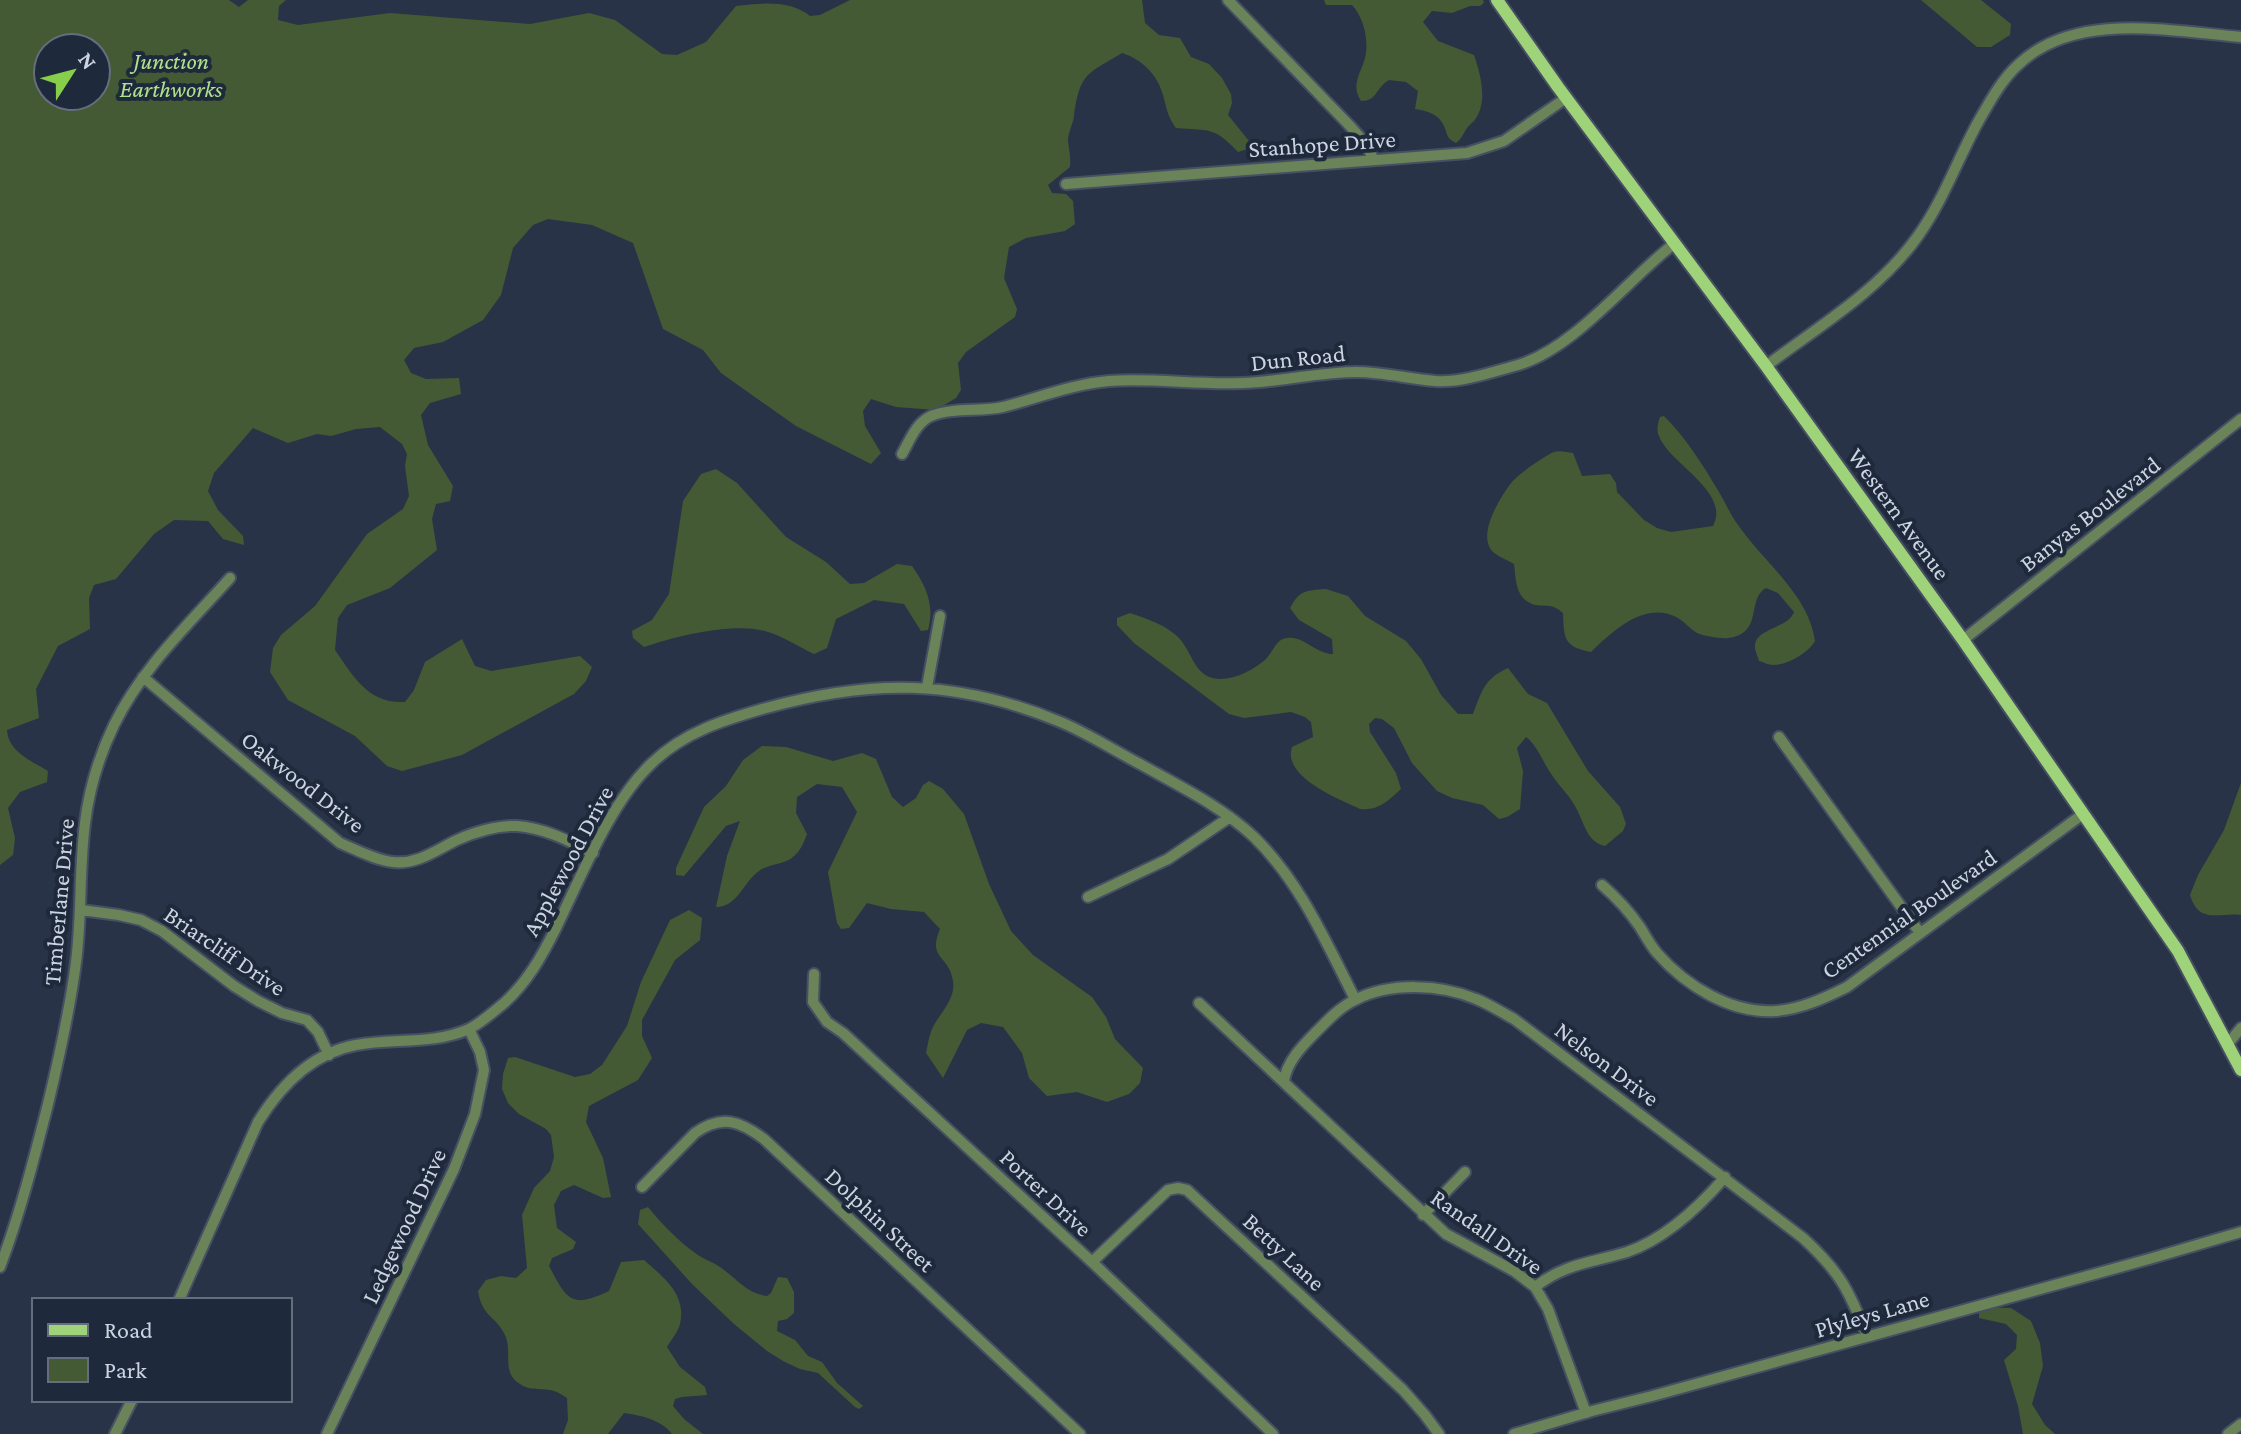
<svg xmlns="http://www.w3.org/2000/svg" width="2241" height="1434" viewBox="0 0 2241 1434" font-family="'Crimson Pro',serif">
<rect width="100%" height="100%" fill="#293347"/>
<path fill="#445a34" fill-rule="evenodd" d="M 0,0 L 229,0 L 239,7 L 248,0 L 286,0 L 279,6 L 278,20 L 298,25 L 390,13 L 530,24 L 589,13 L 615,20 L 662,54 L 677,55 L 706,42 L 736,6 C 762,3 790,0 810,16 L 820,15 L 850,0 L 1142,0 L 1145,23 L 1159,35 L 1180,38 L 1191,57 L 1209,64 L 1222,78 L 1231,94 L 1232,103 L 1228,115 L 1249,141 L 1247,149 L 1238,152 C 1214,126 1209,131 1176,128 C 1166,114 1167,107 1162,92 C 1156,73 1141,59 1122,53 C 1087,74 1080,73 1074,116 C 1073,124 1068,133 1068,141 C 1069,150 1071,157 1070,167 L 1048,185 L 1052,193 L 1066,194 L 1073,201 L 1075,224 L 1065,231 L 1026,238 L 1009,247 L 1004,278 L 1017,309 L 1015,317 L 966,352 L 958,363 L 961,390 L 956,398 L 936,410 L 896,407 L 871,399 L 863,411 L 865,426 L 881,453 L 871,464 L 796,426 L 721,373 L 703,350 L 663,329 L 633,243 L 592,225 L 548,219 L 533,225 L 513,248 L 501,295 L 483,320 L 443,342 L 414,348 L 404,360 L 411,373 L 426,379 L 459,378 L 461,394 L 430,403 L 421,415 L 428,445 L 453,486 L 450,501 L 436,504 L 432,519 L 437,550 L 390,588 L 347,605 L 338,618 L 335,650 C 354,677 368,704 405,702 L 414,690 L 425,662 L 462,639 L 475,666 L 491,671 L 580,656 L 592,667 L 586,681 L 574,694 L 462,755 L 402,771 L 387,766 L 355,736 L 288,700 L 270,672 L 273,648 L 281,635 L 315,606 L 367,534 L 403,509 L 409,496 L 405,466 L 407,454 L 402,444 L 380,427 L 356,429 L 331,436 L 317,434 L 288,443 L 253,428 L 214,473 L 208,491 L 218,510 L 243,536 L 244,545 L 223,539 L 208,521 L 174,520 L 154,534 L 116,579 L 94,585 L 89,598 L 90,629 L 58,646 L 36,689 L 39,718 L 7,730 C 8,751 31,761 48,771 L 47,782 L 20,792 L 8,808 L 15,838 L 13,855 L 0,865 ZM 48,48 L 96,48 L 96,96 L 48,96 Z
M 1324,0 L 1483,0 L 1484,3 L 1480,6 L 1470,6 L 1452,13 L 1432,11 L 1423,22 L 1438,41 L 1474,55 C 1480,73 1488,100 1476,118 C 1474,122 1470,124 1467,128 C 1463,134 1462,138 1456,143 C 1446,138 1448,135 1444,126 C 1439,114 1427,111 1415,109 L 1418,91 L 1406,82 L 1389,80 C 1375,88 1378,101 1361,101 C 1349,83 1364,70 1366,53 C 1368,36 1363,17 1352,5 L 1326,5 Z
M 1921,0 L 1981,0 L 2011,24 L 2010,35 L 1991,47 L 1977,47 Z
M 1664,416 C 1686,438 1703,465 1719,492 C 1726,504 1732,518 1741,529 C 1767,565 1809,596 1815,641 C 1808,653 1788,665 1773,665 C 1768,665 1764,662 1759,661 C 1758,656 1755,652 1755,647 C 1754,628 1788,629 1794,612 L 1778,593 L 1766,588 C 1746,599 1764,634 1728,638 C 1721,639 1704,636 1697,633 C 1690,629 1685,622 1678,618 C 1645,600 1613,631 1591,652 C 1563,647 1564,637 1563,613 C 1551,602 1545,608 1532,604 C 1515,597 1516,579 1514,564 C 1506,559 1492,555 1489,546 C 1481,528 1501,496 1512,482 C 1519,474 1544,456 1554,452 C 1561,450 1566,452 1573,453 L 1582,476 L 1610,474 L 1616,483 L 1617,492 L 1644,520 L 1657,528 L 1671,532 L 1713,526 C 1731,491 1669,464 1659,436 C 1656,429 1658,423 1660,417 Z
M 716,469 L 737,483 L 786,537 L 826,562 L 850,584 L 864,583 L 897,564 L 912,566 C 926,586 935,605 928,630 L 921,631 L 904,604 L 874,600 L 836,619 L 827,648 L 814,654 C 799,647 784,637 768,632 C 737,621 675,636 644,647 L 633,638 L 632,631 L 652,620 L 669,594 L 683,501 L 701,474 Z
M 1326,589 L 1348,596 L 1365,616 L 1406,641 L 1421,659 L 1441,695 L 1458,714 L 1473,714 C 1482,691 1484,679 1508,668 L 1528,694 L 1547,703 L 1588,771 L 1620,807 L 1626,824 L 1623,831 L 1605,846 C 1586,842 1584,821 1575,806 C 1569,795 1559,786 1552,775 C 1543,763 1538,746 1526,737 L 1517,748 L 1523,771 L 1520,809 L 1507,817 L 1499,819 L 1483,805 L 1452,798 L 1437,791 L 1412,763 L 1394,728 L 1382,719 L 1375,718 L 1369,724 L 1370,732 L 1396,773 L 1401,789 C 1388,801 1378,811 1360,809 C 1339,799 1282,777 1292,747 L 1313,737 L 1311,722 L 1305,717 L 1291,712 L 1244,718 L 1229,714 L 1134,643 L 1117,625 L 1117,618 L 1130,613 C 1148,619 1172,627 1183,643 C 1190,653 1195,668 1204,674 C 1221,687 1252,672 1266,659 C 1273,652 1276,639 1287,638 C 1303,635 1316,654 1333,654 L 1332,639 L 1299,620 L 1290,608 C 1301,589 1305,591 1326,589 Z
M 762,746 L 786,747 L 833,761 L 862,753 L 876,759 L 892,797 L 903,807 L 916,798 L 923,785 L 929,781 L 943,789 L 964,814 L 989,884 L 1011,931 L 1033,955 L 1092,997 L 1106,1017 L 1115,1039 L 1143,1068 L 1140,1083 L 1129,1094 L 1107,1102 L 1077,1092 L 1047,1096 L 1029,1078 L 1022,1053 L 1003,1027 L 981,1023 L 967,1030 L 943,1078 L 926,1053 C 928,1044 929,1035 933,1027 C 940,1013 956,999 953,981 C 949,954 927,960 940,929 L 924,912 L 891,909 L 867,903 L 849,928 L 841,929 L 837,923 L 828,872 L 857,812 L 842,787 L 817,784 L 797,797 L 796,813 L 807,834 C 804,842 801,850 794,856 C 785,865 770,863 759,871 C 743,882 738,907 716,907 L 727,856 L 740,821 L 726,826 L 684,876 L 676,875 L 676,868 L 704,807 L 726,786 L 743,760 Z
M 2241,783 L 2241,915 C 2219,912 2199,925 2190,895 L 2198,875 L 2224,830 Z
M 689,910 L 702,918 L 700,940 L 675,960 L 642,1020 L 642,1036 L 652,1058 L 638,1080 L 589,1106 L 586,1122 L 603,1158 L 611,1197 L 603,1198 L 574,1185 L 561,1191 L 554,1205 L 557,1228 L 576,1242 L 573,1249 L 552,1258 L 549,1266 C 567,1300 571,1309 609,1291 L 621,1262 L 644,1260 C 663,1277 687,1294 680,1324 C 678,1332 671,1340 667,1347 L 680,1367 L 705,1387 L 707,1395 L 682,1397 L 675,1399 L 673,1406 L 684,1419 L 703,1434 L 672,1434 C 662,1420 640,1415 624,1413 L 608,1434 L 563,1434 L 568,1420 L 567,1398 C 562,1395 557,1391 550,1390 C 539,1388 530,1391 520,1384 C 500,1372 514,1351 504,1333 C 494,1315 482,1316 478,1291 L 486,1280 L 501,1276 L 516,1278 L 527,1268 L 522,1215 L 534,1188 L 550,1171 L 554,1157 L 551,1135 L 546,1129 L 519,1114 L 508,1103 L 502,1089 L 503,1074 L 508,1058 L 515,1057 L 575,1077 L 590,1074 L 602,1065 L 627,1026 L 641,982 L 670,920 Z
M 648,1207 C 663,1225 678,1241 698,1255 C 705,1260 713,1262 720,1267 C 735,1277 747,1294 767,1296 L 771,1293 L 778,1277 L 787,1278 L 794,1292 L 794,1313 L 787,1319 L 778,1321 L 777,1331 L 795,1340 L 808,1356 L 822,1362 L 837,1383 L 863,1406 L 859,1409 L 855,1407 L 818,1373 L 800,1369 L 783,1361 L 767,1351 L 734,1324 L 692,1284 L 638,1224 L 640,1210 Z
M 1979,1307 L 2011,1308 L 2031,1321 L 2040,1343 L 2043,1366 L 2032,1404 L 2045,1425 L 2055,1434 L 2023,1434 L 2018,1406 L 2004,1360 L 2016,1349 L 2017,1335 L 2006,1324 L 1979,1318 Z"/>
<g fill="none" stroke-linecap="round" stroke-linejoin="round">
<g stroke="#475063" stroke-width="14">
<path id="minor" d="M 1228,0 L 1350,126 L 1365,143 L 1374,160
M 1066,184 L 1467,153 L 1504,141 L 1566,98
M 1766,366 C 1818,327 1880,290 1918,236 C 1943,201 1957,161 1977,124 C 1989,103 2001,80 2019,64 C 2075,11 2170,31 2241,37
M 902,454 C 910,440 916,423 931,416 C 953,407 980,412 1003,407 C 1038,398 1073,384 1109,381 C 1153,378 1198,385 1242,383 C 1281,382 1318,372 1357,372 C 1383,372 1409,379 1435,381 C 1462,383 1492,372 1518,365 C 1575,348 1628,279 1675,243
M 1963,640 L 2241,419
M 143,677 L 340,843 C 357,850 375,860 393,862 C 417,865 436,850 457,840 C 474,832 499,825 517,826 C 545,828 569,841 593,853
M 927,687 L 940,616
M 1779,737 L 1920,933
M 1602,885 C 1617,898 1629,911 1640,927 C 1645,935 1650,945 1657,953 C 1686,986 1731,1014 1776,1011 C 1801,1009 1825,998 1847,987 L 2083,814
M 1088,897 L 1168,859 L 1230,817
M 81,910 L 119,915 L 141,920 L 162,931 L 234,986 L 258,1001 L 282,1013 L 307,1020 L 318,1032 L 329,1055
M 814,974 L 813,1002 L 827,1022 L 843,1033 L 1092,1262 L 1273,1434
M 1199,1003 L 1446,1234 L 1514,1271 L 1535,1287 L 1548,1309 L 1586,1413
M 2227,1045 L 2241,1028
M 1284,1082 C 1286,1062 1303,1045 1317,1031 C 1328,1020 1340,1007 1355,1000 C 1390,982 1440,984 1476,999 C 1489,1004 1501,1012 1514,1019 L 1803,1238 C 1840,1272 1849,1290 1867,1336
M 642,1187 L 695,1133 C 722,1114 740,1121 764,1139 L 1080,1434
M 1423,1215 L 1465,1172
M 1092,1262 L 1168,1190 L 1178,1188 L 1187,1190 L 1403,1390 L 1425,1415 L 1439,1434
M 0,1267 C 20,1214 34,1159 48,1104 C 59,1058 70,1010 76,962 C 82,916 79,869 85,823 C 89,790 100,754 114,725 C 141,669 189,624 230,578
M 1535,1287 C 1566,1263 1591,1263 1627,1252 C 1665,1239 1699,1207 1725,1177
M 179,1300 L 258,1122 C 281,1085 312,1053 356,1045 C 393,1038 433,1045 469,1029 C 481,1023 493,1012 503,1004 C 527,983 542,956 556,928 C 581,877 611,801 652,763 C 684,732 724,720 766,708 C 871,679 956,679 1058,721 C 1086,732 1113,750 1140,764 C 1179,786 1221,806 1254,837 C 1300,882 1326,942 1355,999
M 115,1434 L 132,1400
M 327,1434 L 454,1169 L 475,1114 L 484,1070 L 480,1052 L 469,1029
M 1514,1434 L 1592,1411 L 1652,1396 L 2149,1259 L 2241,1232
M 2228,1434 L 2241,1424"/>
</g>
<g stroke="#475063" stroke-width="16">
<path id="major" d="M 1497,0 L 1558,87 L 1766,366 L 1963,640 L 2178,951 L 2241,1070"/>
</g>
<use href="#minor" stroke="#6a8359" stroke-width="10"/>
<use href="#major" stroke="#9ed379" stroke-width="12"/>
</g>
<g text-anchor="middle" stroke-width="8" stroke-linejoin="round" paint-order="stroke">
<g font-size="24" font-style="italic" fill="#b0e38d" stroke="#1f293c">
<text x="171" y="69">Junction<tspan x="171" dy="28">Earthworks</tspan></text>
</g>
<g font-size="24" fill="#cdd4e1" stroke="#1f293c">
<text transform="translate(1322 144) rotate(-4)" y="8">Stanhope Drive</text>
<text transform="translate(1298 358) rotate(-6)" y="8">Dun Road</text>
<text transform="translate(1899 514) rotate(54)" y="8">Western Avenue</text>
<text transform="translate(2090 514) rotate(-38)" y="8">Banyas Boulevard</text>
<text transform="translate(303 782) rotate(38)" y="8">Oakwood Drive</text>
<text transform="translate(568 861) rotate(-62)" y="8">Applewood Drive</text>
<text transform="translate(59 902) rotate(-85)" y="8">Timberlane Drive</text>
<text transform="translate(1909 914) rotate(-35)" y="8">Centennial Boulevard</text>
<text transform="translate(225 951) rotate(34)" y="8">Briarcliff Drive</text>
<text transform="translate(1607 1064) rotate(37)" y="8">Nelson Drive</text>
<text transform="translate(1046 1193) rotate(43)" y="8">Porter Drive</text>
<text transform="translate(880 1220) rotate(43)" y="8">Dolphin Street</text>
<text transform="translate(404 1226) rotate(-65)" y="8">Ledgewood Drive</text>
<text transform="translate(1487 1232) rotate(35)" y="8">Randall Drive</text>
<text transform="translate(1284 1252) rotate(43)" y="8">Betty Lane</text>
<text transform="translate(1872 1314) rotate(-16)" y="8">Plyleys Lane</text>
</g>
</g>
<rect x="32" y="1298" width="260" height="104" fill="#1f293c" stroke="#656d7e" stroke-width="2"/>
<rect x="48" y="1324" width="40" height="12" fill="#9ed379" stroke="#656d7e" stroke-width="2"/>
<text x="104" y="1338" font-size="24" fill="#cdd4e1">Road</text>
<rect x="48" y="1358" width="40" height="24" fill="#445a34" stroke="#656d7e" stroke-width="2"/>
<text x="104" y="1378" font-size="24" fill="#cdd4e1">Park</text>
<g transform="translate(72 72) rotate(54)"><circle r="38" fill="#1f293c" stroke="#656d7e" stroke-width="2"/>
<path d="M0-6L14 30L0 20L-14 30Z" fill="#87cf4b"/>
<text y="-12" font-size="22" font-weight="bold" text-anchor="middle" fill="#cdd4e1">N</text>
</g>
</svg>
